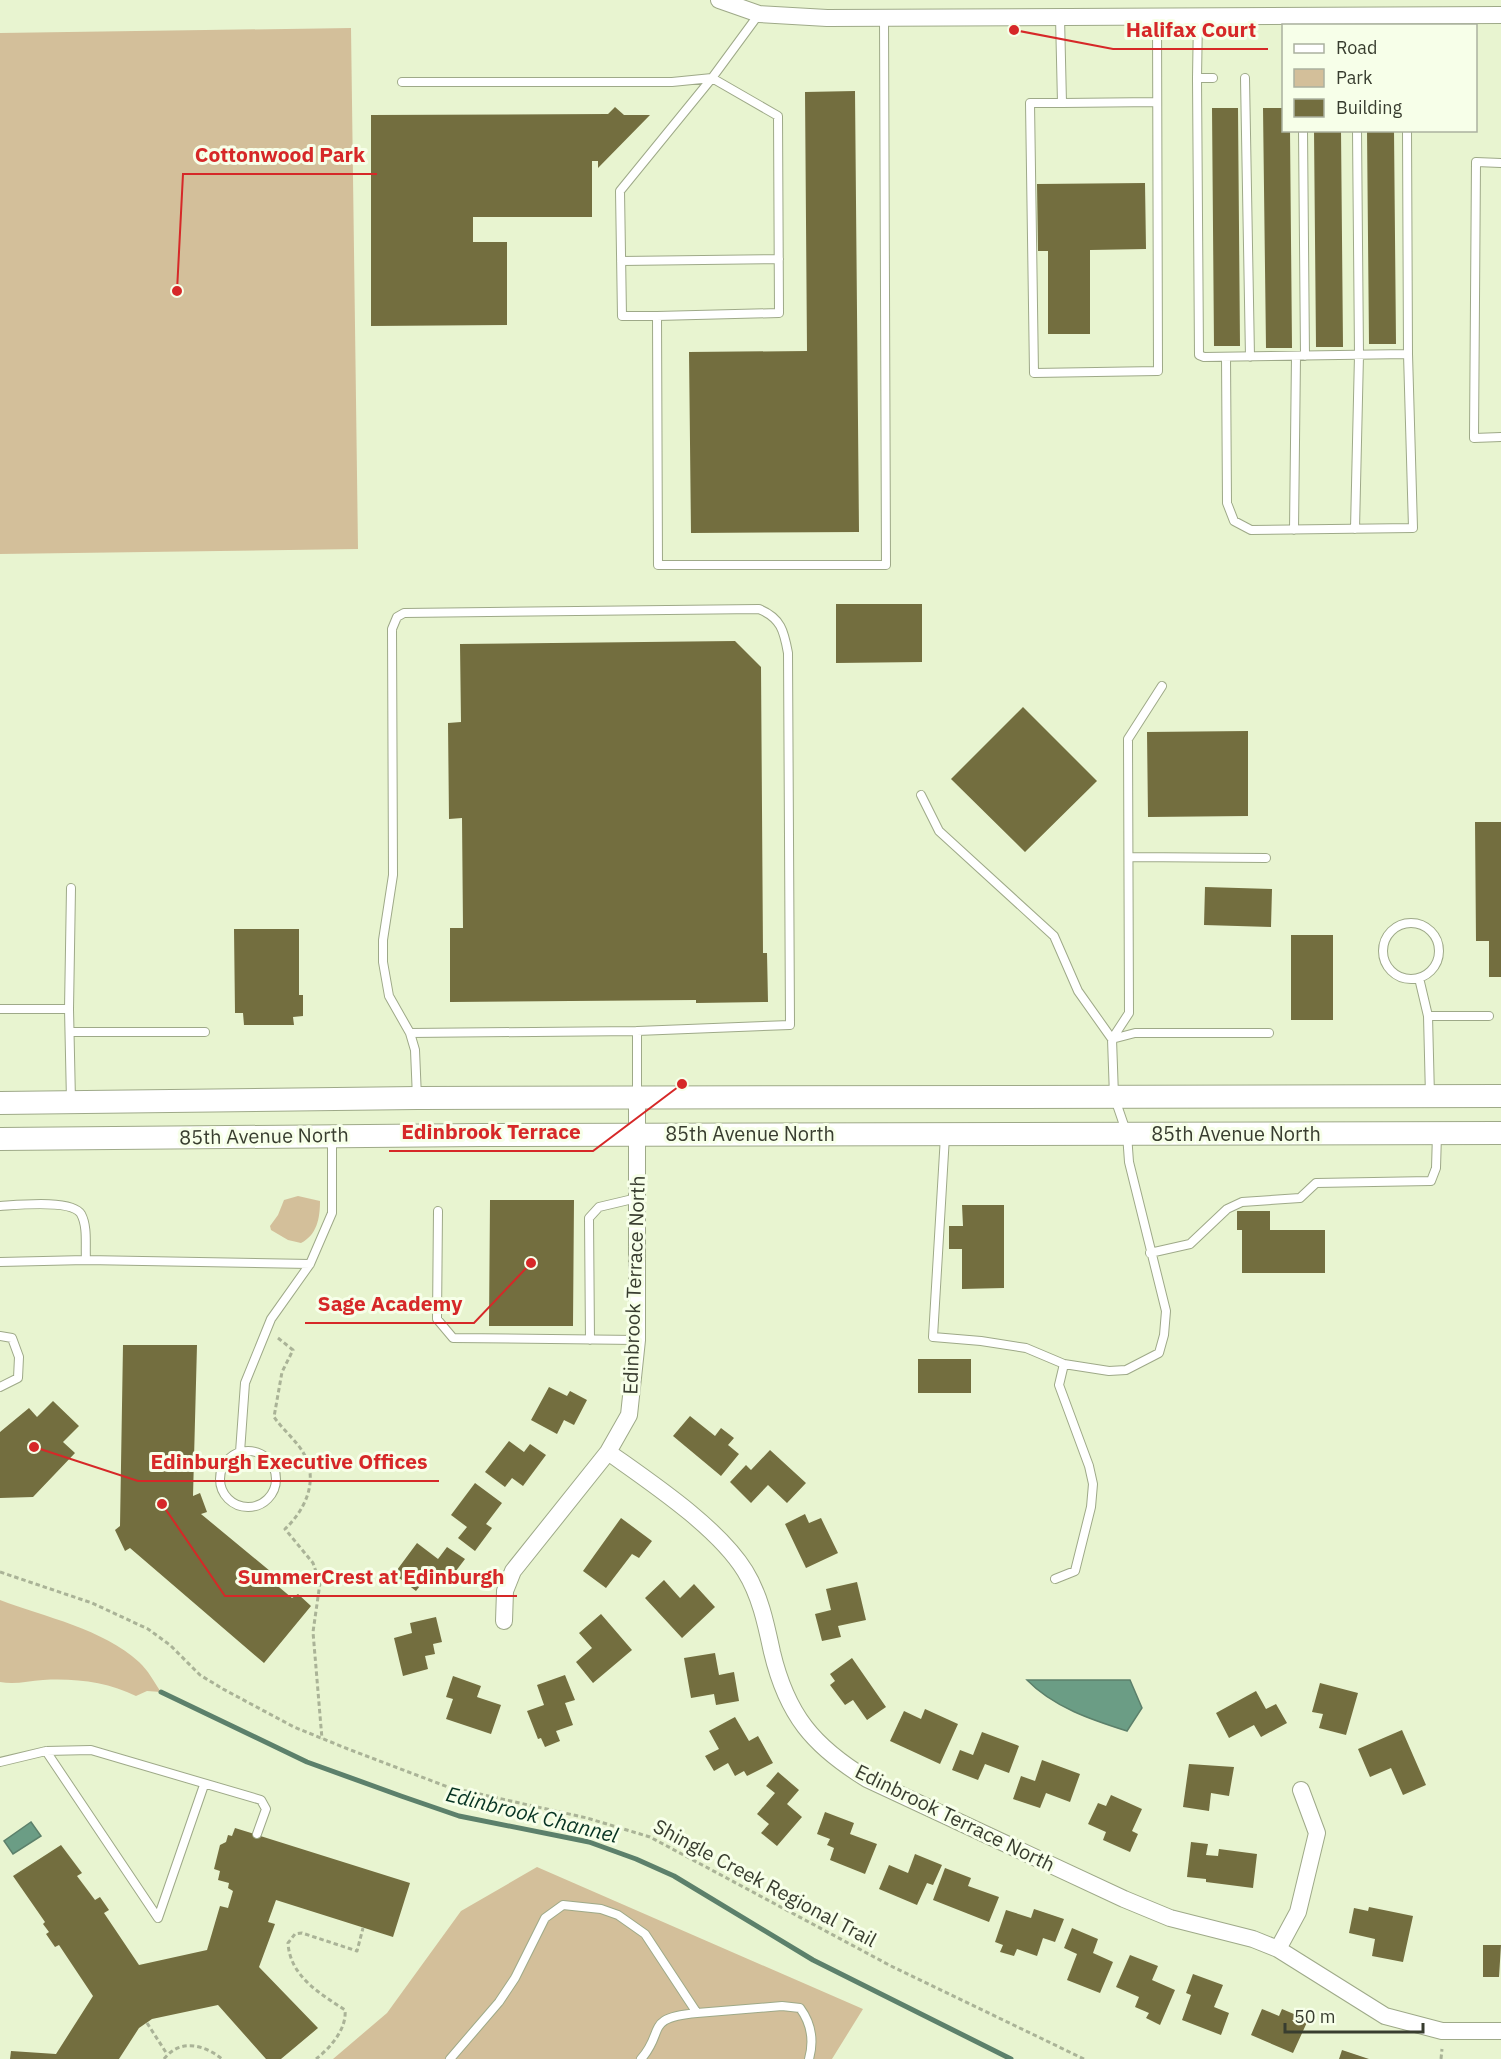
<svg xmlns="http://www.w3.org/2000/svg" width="1501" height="2059" viewBox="0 0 1501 2059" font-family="'IBM Plex Sans',sans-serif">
<rect width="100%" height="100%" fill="#e8f4d0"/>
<path fill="#d3bf9a" d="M 351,28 L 358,549 L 0,554 L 0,33 Z
M 298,1196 L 320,1201 C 320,1218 317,1235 301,1243 L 288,1240 L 271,1230 L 270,1226 L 278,1215 L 284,1200 Z
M 0,1600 C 45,1617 103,1629 139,1662 C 148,1670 154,1682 161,1692 L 147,1691 L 136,1696 C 108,1682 74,1678 43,1680 C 28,1681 15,1685 0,1682 Z
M 537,1867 L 863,2009 L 832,2059 L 333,2059 L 387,2013 L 461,1911 Z"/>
<path fill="#6b9d85" stroke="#5c806b" stroke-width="1.5" d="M 1027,1680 L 1130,1680 L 1142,1708 L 1127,1731 C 1092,1720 1053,1707 1027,1680 Z
M 31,1822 L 41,1836 L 13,1854 L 4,1841 Z"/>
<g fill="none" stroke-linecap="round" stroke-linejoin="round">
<path stroke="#5c806b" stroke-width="5" d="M 161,1692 L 307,1762 L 401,1796 L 459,1816 L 589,1842 L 636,1859 L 674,1876 L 813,1960 L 1011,2059"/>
</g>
<path fill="#736e3f" d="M 855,91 L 859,532 L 691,533 L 689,352 L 807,351 L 805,92 Z
M 615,107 L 624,115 L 650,115 L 598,168 L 598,161 L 592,161 L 592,217 L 473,217 L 473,242 L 507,242 L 507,325 L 371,326 L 371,115 L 608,114 Z
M 1212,108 L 1238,108 L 1240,346 L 1214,346 Z
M 1263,108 L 1284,108 L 1284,130 L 1290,130 L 1292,348 L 1266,348 Z
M 1314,130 L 1341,130 L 1343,347 L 1316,347 Z
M 1367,130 L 1394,130 L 1396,344 L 1369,344 Z
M 1145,183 L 1146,249 L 1090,250 L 1090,334 L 1048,334 L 1048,251 L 1038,251 L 1037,184 Z
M 836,604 L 922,604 L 922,662 L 836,663 Z
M 735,641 L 761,667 L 763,953 L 767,953 L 768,1002 L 696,1003 L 696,1000 L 450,1002 L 450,928 L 463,928 L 462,818 L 449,819 L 448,723 L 461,722 L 460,644 Z
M 1023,707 L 1097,781 L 1025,852 L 951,779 Z
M 1248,731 L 1248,816 L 1148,817 L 1147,732 Z
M 1475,822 L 1501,822 L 1501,977 L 1489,977 L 1489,941 L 1476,941 Z
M 1205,887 L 1272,889 L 1271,927 L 1204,925 Z
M 234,929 L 299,929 L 299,995 L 303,995 L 303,1016 L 293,1017 L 294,1025 L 244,1025 L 243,1013 L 235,1013 Z
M 1291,935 L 1333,935 L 1333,1020 L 1291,1020 Z
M 490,1200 L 574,1200 L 573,1326 L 489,1326 Z
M 962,1205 L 1004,1205 L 1004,1288 L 962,1289 L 962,1249 L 949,1249 L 949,1226 L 963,1226 Z
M 1237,1211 L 1270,1211 L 1270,1230 L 1325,1230 L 1325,1273 L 1242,1273 L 1242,1230 L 1237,1230 Z
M 123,1345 L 197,1345 L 193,1496 L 200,1493 L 207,1512 L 201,1514 L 276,1576 L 273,1582 L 292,1598 L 298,1594 L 311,1606 L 264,1663 L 130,1548 L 125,1551 L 115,1530 L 120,1526 Z
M 918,1359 L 971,1359 L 971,1393 L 918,1393 Z
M 549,1387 L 567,1396 L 570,1391 L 587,1400 L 574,1425 L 564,1420 L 557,1434 L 531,1420 Z
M 53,1401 L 79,1426 L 63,1442 L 75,1453 L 33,1497 L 0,1498 L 0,1432 L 29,1408 L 37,1417 Z
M 690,1416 L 715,1436 L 721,1428 L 734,1438 L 728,1445 L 739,1454 L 721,1476 L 673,1436 Z
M 509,1441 L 524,1452 L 530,1444 L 546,1455 L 523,1486 L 512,1478 L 505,1487 L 485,1472 Z
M 770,1450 L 806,1483 L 787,1503 L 768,1485 L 751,1503 L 730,1482 L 746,1465 L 751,1470 Z
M 475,1483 L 502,1503 L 486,1524 L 492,1528 L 475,1551 L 458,1538 L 467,1527 L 451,1515 Z
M 805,1514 L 809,1523 L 821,1518 L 838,1553 L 806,1568 L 785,1524 Z
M 621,1518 L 652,1541 L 639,1558 L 632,1554 L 606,1588 L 583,1571 Z
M 417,1543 L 438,1559 L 447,1547 L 465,1559 L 446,1584 L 430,1573 L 416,1591 L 394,1574 Z
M 664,1580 L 680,1598 L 694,1584 L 715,1607 L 682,1638 L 645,1598 Z
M 857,1582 L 866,1620 L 838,1626 L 841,1637 L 822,1641 L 815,1614 L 831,1610 L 826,1589 Z
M 601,1614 L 632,1650 L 593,1683 L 576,1662 L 592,1648 L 579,1633 Z
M 436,1617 L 442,1642 L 433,1644 L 435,1654 L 425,1656 L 428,1669 L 403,1676 L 394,1638 L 412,1633 L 410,1623 Z
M 715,1653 L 719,1675 L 734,1672 L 739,1701 L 716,1705 L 714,1694 L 691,1698 L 684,1658 Z
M 852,1658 L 886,1707 L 867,1720 L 853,1700 L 845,1705 L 830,1685 L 835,1681 L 830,1674 Z
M 565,1675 L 575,1700 L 565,1703 L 573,1725 L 556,1731 L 560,1741 L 545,1747 L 541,1738 L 538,1739 L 527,1711 L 544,1705 L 537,1685 Z
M 453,1676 L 481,1686 L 477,1697 L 501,1705 L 491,1734 L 446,1719 L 453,1699 L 446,1697 Z
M 1320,1683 L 1358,1693 L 1346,1735 L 1319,1728 L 1323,1714 L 1312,1712 Z
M 1256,1691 L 1266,1709 L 1276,1704 L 1287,1723 L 1261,1737 L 1254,1725 L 1229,1738 L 1216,1713 Z
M 925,1709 L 958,1724 L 940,1764 L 890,1741 L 904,1711 L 921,1719 Z
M 735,1717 L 749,1741 L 758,1736 L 773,1763 L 747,1776 L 744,1771 L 735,1776 L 728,1763 L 714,1771 L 705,1756 L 719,1749 L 709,1731 Z
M 1402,1730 L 1426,1785 L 1403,1795 L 1391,1768 L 1370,1777 L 1358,1749 Z
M 982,1732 L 1019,1746 L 1009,1773 L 985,1764 L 978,1780 L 952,1770 L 960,1750 L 973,1755 Z
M 1042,1760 L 1080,1774 L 1070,1802 L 1046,1793 L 1040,1808 L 1013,1799 L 1021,1776 L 1035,1781 Z
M 1189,1764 L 1234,1767 L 1229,1796 L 1211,1793 L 1209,1811 L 1183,1807 Z
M 778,1772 L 799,1790 L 787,1804 L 802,1817 L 777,1846 L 761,1833 L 769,1824 L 757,1814 L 775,1793 L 766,1786 Z
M 1111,1795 L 1142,1809 L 1132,1831 L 1138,1834 L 1130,1852 L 1103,1840 L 1106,1832 L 1088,1824 L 1098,1803 L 1106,1806 Z
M 825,1812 L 854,1823 L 850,1834 L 877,1844 L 865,1874 L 830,1860 L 834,1848 L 827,1845 L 830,1839 L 817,1834 Z
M 235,1828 L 410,1883 L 393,1937 L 276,1900 L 268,1922 L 275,1924 L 259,1967 L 318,2028 L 281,2059 L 266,2059 L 218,2005 L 152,2019 L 139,2028 L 119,2059 L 10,2059 L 11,2051 L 56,2054 L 93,1996 L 59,1945 L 55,1947 L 46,1934 L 49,1932 L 43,1924 L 45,1922 L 13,1876 L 61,1845 L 82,1873 L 77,1876 L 95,1900 L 100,1897 L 109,1910 L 104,1913 L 139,1965 L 207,1950 L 220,1906 L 228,1908 L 233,1891 L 228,1888 L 229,1883 L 218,1880 L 220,1871 L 214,1869 L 220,1845 L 226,1842 L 228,1835 L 232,1836 Z
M 1191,1842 L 1208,1844 L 1206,1855 L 1218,1856 L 1219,1849 L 1257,1854 L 1253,1888 L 1206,1882 L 1206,1879 L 1187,1877 Z
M 915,1854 L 942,1865 L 933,1885 L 927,1883 L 917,1905 L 879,1889 L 889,1865 L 908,1873 Z
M 945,1868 L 971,1878 L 968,1886 L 999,1897 L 989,1922 L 933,1900 Z
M 1369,1907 L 1413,1916 L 1403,1962 L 1372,1956 L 1375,1939 L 1349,1933 L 1354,1908 L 1368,1911 Z
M 1034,1909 L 1064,1919 L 1055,1942 L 1043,1938 L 1037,1956 L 1017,1949 L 1014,1956 L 1000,1952 L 1003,1945 L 995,1942 L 1006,1910 L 1031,1918 Z
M 1072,1928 L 1098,1939 L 1093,1953 L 1113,1962 L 1100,1993 L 1067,1980 L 1077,1954 L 1064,1948 Z
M 1483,1945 L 1501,1945 L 1499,1977 L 1483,1977 Z
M 1130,1955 L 1158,1966 L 1152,1980 L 1175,1990 L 1160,2025 L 1146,2018 L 1149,2013 L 1135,2007 L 1139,1997 L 1116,1987 Z
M 1193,1974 L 1223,1985 L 1214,2007 L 1229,2013 L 1221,2035 L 1182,2020 L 1191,1995 L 1186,1993 Z
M 1262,2009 L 1279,2016 L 1282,2009 L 1308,2020 L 1293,2053 L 1251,2035 Z
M 1342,2050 L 1369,2059 L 1339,2059 Z"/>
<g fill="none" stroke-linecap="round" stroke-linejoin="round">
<g stroke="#9ea988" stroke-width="10">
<path id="lane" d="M 759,14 L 712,78 L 620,191 L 622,316 L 657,316 L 658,565 L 886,565 L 884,18
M 1060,17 L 1062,103 L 1030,103 L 1034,373 L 1158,371 L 1157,17
M 1198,17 L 1197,78 L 1213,78
M 1197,78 L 1199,355 L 1204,357 L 1408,354 L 1407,130
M 1245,78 L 1250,357
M 402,82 L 672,82 L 712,78 L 778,116 L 779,313 L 657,316
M 1062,103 L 1157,102
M 1303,130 L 1305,356
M 1501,163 L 1476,162 L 1474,438 L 1501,437
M 621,261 L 779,259
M 1226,357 L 1227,503 L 1234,521 L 1251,530 L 1413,528 L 1408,354
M 1355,529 L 1359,355 L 1357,130
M 1294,530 L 1296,356
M 921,795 L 939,831 L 1054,936 L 1078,991 L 1112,1039 L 1114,1096 L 1127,1134 L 1129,1162 L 1166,1311 L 1164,1335 L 1159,1353 L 1126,1370 L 1109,1371 L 1064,1364 L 1026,1348 L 981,1341 L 933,1337 L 945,1136
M 1129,857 L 1266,858
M1383 951a28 28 0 1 1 56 0a28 28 0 1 1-56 0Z
M 1419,978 L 1428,1016
M 0,1009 L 69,1009 L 71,1101
M 69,1009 L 71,888
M 70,1032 L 205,1032
M 410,1033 L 637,1031
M 1112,1039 L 1129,1013 L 1128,739 L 1162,686
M 1112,1039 L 1135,1033 L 1269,1033
M 1430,1096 L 1428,1016 L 1489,1016
M 417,1098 L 415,1050 L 410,1033 L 389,996 L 383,962 L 383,940 L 393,875 L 392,629 L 397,617 L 404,613 L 759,609 C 781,618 784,631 788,653 L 790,1025 L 637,1031 L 637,1097
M 0,1206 C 17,1205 72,1199 81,1214 C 88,1227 85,1245 86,1260
M 438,1211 L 437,1319 L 453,1338 L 637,1340
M 1150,1253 L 1190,1244 L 1227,1209 L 1242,1202 L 1300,1198 L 1316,1183 L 1431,1181 L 1436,1168 L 1437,1134
M 0,1262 L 86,1260 L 310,1264
M 0,1336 L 12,1338 L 19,1357 L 18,1378 L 0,1387
M 590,1340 L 589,1218 L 599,1207 L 637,1198
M220 1479a28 28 0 1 1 56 0a28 28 0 1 1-56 0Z
M 240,1452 L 245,1383 L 271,1319 L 310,1264 L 332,1213 L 332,1139
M 1055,1579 L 1075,1571 L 1091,1507 L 1093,1484 L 1089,1466 L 1059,1385 L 1064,1364
M 46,1751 L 158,1918 L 204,1785
M 0,1762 L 46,1751 L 91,1750 L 261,1800 L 266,1809 L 257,1834
M 450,2059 L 499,2002 L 515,1978 L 545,1918 L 563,1905 L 601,1909 L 618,1915 L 645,1934 L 697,2013 L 782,2006 L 800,2008 C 811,2023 814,2041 809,2059
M 641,2059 C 666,2031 643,2018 697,2013"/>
</g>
<g stroke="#9ea988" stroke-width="18">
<path id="street" d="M 719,0 L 759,14 L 827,18 L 1501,15
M 608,1452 C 650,1482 718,1527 745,1571 C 760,1595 766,1624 772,1652 C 787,1715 813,1746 867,1779 L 1124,1899 L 1170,1918 L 1253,1939 L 1278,1949 L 1385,2016 L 1442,2031 L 1501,2031
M 504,1621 L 505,1591 L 513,1571 L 608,1452 L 629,1415 L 637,1340 L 637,1098
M 1278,1949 L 1298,1912 L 1317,1833 L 1301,1790"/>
</g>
<g stroke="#9ea988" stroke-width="24">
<path id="secondary" d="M 0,1103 L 417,1098 L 1501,1096
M 0,1139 L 481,1135 L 1501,1133"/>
</g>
<path stroke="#aab397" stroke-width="3" stroke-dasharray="4.5 3" stroke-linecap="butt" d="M 278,1338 L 293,1350 L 282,1372 L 274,1417 C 283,1430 297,1441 304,1454 C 319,1481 305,1510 285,1529 L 313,1563 L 320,1583 L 313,1632 L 322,1739
M 0,1572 L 92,1603 L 148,1629 L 170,1645 L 200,1675 L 223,1689 L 294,1727 L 348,1749 L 448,1787 L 587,1818 L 650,1837 L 891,1966 L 1084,2059
M 147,2023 L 167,2054
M 164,2059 C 180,2038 205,2045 222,2059
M 316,2059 C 330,2048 347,2029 345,2010 C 319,1993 290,1976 288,1943 L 295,1934 L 302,1933 L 357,1951 L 363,1928
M 1441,2059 L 1442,2049"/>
<use href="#lane" stroke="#fff" stroke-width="8"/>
<use href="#street" stroke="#fff" stroke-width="16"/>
<use href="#secondary" stroke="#fff" stroke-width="22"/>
</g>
<g text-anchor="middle" stroke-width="6" stroke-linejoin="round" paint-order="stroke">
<g font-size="20" fill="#383d2f" stroke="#f7ffe9">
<text x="750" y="1141">85th Avenue North</text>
<text x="1236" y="1141">85th Avenue North</text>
<text transform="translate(264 1136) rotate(-1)" y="7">85th Avenue North</text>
<text transform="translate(634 1285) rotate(-88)" y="7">Edinbrook Terrace North</text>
<text transform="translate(955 1818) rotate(26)" y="7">Edinbrook Terrace North</text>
<text transform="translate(765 1883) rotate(28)" y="7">Shingle Creek Regional Trail</text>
</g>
<g font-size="21" font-style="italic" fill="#063322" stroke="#f7ffe9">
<text transform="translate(532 1815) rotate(14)" y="7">Edinbrook Channel</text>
</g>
</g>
<path fill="none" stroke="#d62828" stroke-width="2" d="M1014 30L1113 49H1268M177 291L183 174H377M682 1084L593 1151H389M531 1263L474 1323H305M34 1447L138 1481H439M162 1504L225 1596H517"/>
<g fill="#d62828" stroke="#f7ffe9" stroke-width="2">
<circle cx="1014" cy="30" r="6"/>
<circle cx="177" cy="291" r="6"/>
<circle cx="682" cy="1084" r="6"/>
<circle cx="531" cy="1263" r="6"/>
<circle cx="34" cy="1447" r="6"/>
<circle cx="162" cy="1504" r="6"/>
</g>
<g font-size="21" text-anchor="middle" font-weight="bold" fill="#d62828" stroke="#f7ffe9" stroke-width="6" stroke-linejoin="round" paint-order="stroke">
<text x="1191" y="37">Halifax Court</text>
<text x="280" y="162">Cottonwood Park</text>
<text x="491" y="1139">Edinbrook Terrace</text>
<text x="390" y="1311">Sage Academy</text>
<text x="289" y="1469">Edinburgh Executive Offices</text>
<text x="371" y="1584">SummerCrest at Edinburgh</text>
</g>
<rect x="1282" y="24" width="195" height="108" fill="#f7ffe9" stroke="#abb19f" stroke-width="1.5"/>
<rect x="1294" y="44" width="30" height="9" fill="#ffffff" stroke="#abb19f" stroke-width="1.5"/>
<text x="1336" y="54" font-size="18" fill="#383d2f">Road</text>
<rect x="1294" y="69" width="30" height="18" fill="#d3bf9a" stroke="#abb19f" stroke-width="1.5"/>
<text x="1336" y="84" font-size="18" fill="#383d2f">Park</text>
<rect x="1294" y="99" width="30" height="18" fill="#736e3f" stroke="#abb19f" stroke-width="1.5"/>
<text x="1336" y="114" font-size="18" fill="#383d2f">Building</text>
<path d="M1285 2023v9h138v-9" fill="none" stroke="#383d2f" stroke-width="3"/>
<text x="1294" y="2023" font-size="18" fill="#383d2f" stroke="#f7ffe9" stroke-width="4.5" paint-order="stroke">50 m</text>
</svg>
